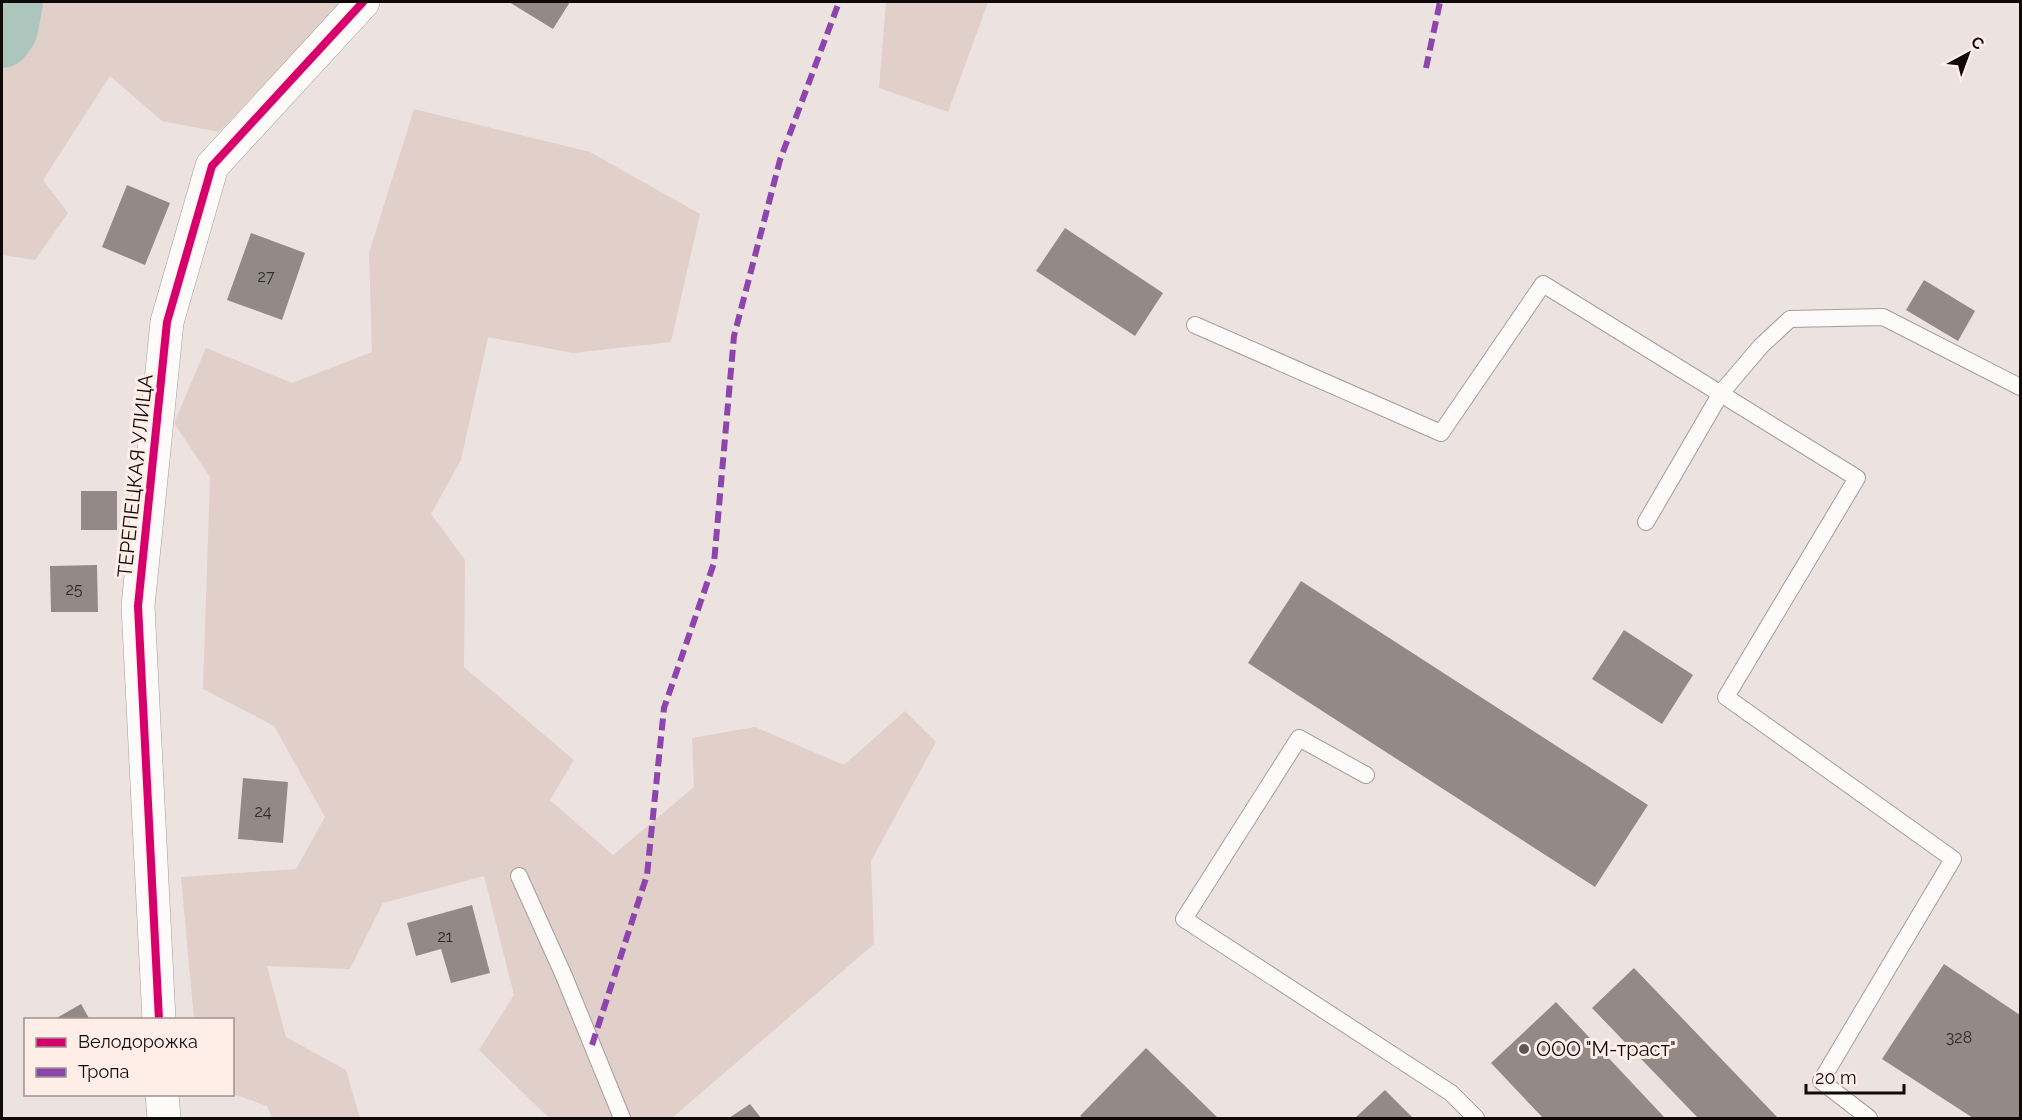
<svg xmlns="http://www.w3.org/2000/svg" width="2022" height="1120" viewBox="0 0 2022 1120" font-family="Raleway,sans-serif">
<rect width="100%" height="100%" fill="#ece3e0"/>
<path fill="#e1cfc9" d="M 2,2 L 341,2 L 219,132 L 162,121 L 110,76 L 43,180 L 68,213 L 35,260 L 2,255 Z
M 886,2 L 988,2 L 948,112 L 879,88 Z
M 414,109 L 590,152 L 700,214 L 671,342 L 573,353 L 488,337 L 461,460 L 431,514 L 465,560 L 464,667 L 574,760 L 550,800 L 613,855 L 694,787 L 692,738 L 755,727 L 844,765 L 905,711 L 936,742 L 871,861 L 874,944 L 672,1118 L 549,1118 L 479,1050 L 514,995 L 484,876 L 383,903 L 350,969 L 267,966 L 286,1037 L 346,1070 L 360,1118 L 272,1118 L 267,1106 L 233,1094 L 232,1020 L 194,1019 L 181,877 L 296,869 L 325,817 L 274,726 L 203,689 L 210,477 L 174,423 L 206,348 L 292,383 L 372,352 L 369,253 Z"/>
<g fill="none" stroke-linecap="round" stroke-linejoin="round">
<path stroke="#acc5bd" stroke-width="58" d="M 2,39 L 9,29 L 14,2"/>
</g>
<path fill="#938a87" d="M 509,2 L 570,2 L 553,29 Z
M 127,185 L 170,203 L 145,265 L 102,247 Z
M 1065,228 L 1163,293 L 1135,336 L 1036,271 Z
M 251,233 L 305,253 L 282,320 L 227,300 Z
M 1924,280 L 1975,311 L 1958,341 L 1906,310 Z
M 81,491 L 117,491 L 117,530 L 81,530 Z
M 97,565 L 98,612 L 51,612 L 50,566 Z
M 1301,581 L 1648,805 L 1595,887 L 1248,663 Z
M 1624,630 L 1693,675 L 1662,724 L 1592,679 Z
M 243,778 L 288,782 L 283,843 L 238,839 Z
M 472,905 L 490,973 L 451,983 L 441,949 L 416,956 L 407,923 Z
M 1944,964 L 2020,1015 L 2020,1118 L 1973,1118 L 1882,1059 Z
M 1634,968 L 1778,1118 L 1698,1118 L 1592,1008 Z
M 1556,1002 L 1665,1118 L 1543,1118 L 1491,1063 Z
M 81,1004 L 90,1020 L 53,1020 Z
M 1146,1048 L 1218,1118 L 1083,1118 L 1080,1116 Z
M 1385,1090 L 1413,1118 L 1355,1118 Z
M 750,1104 L 761,1118 L 729,1118 Z"/>
<g fill="none" stroke-linecap="round" stroke-linejoin="round">
<g stroke="#a49d9b" stroke-width="18">
<path id="lane" d="M 1195,325 L 1441,433 L 1543,284 L 1857,478 L 1726,697 L 1953,859 L 1821,1081 L 1869,1118
M 1646,522 L 1721,393 L 1761,346 L 1790,319 L 1883,317 L 2020,387
M 1366,775 L 1299,738 L 1184,919 L 1451,1093 L 1476,1118
M 519,876 L 564,976 L 622,1118"/>
</g>
<g stroke="#a49d9b" stroke-width="34">
<path id="street" d="M 159,1020 L 138,606 L 167,322 L 212,166 L 363,2
M 162,1094 L 164,1118"/>
</g>
<use href="#lane" stroke="#fcfbfa" stroke-width="16"/>
<use href="#street" stroke="#fcfbfa" stroke-width="33"/>
<path stroke="#8e44ad" stroke-width="6" stroke-dasharray="12 6" stroke-linecap="butt" d="M 1426,68 L 1440,2
M 592,1045 L 647,875 L 664,708 L 714,563 L 734,336 L 780,160 L 839,2"/>
<g stroke="#ffeee8" stroke-width="11">
<path id="cycleway" d="M 159,1020 L 138,606 L 167,322 L 212,166 L 363,2"/>
</g>
<use href="#cycleway" stroke="#d6006c" stroke-width="8"/>
</g>
<circle fill="#5c5654" stroke="#ffeee8" stroke-width="2" cx="1524" cy="1049" r="6"/>
<g text-anchor="middle" stroke-width="6" stroke-linejoin="round" paint-order="stroke">
<g font-size="16" fill="#302a28">
<text x="266" y="282">27</text>
<text x="74" y="595">25</text>
<text x="263" y="817">24</text>
<text x="445" y="942">21</text>
<text x="1959" y="1043">328</text>
</g>
<g font-size="20" fill="#0f0a08" stroke="#ffeee8">
<text transform="translate(135 476) rotate(-84)" y="7">ТЕРЕПЕЦКАЯ УЛИЦА</text>
</g>
<g font-size="20" fill="#0f0a08" stroke="#ffeee8" text-anchor="start">
<text x="1536" y="1056">ООО "М-траст"</text>
</g>
</g>
<rect width="2022" height="1120" fill="none" stroke="#0f0a08" stroke-width="6"/>
<rect x="24" y="1018" width="210" height="78" fill="#ffeee8" stroke="#9f938e" stroke-width="1.5"/>
<rect x="36" y="1038" width="30" height="9" fill="#d6006c" stroke="#9f938e" stroke-width="1.5"/>
<text x="78" y="1048" font-size="18" fill="#0f0a08">Велодорожка</text>
<rect x="36" y="1068" width="30" height="9" fill="#8e44ad" stroke="#9f938e" stroke-width="1.5"/>
<text x="78" y="1078" font-size="18" fill="#0f0a08">Тропа</text>
<g transform="translate(1968 54) rotate(41)" stroke="#ffeee8" stroke-width="4.5" paint-order="stroke">
<path d="M0-4.5L10 22L0 15L-10 22Z" fill="#0f0a08"/>
<text y="-9" font-size="16" font-weight="bold" text-anchor="middle" fill="#0f0a08">С</text>
</g>
<path d="M1806 1084v9h98v-9" fill="none" stroke="#0f0a08" stroke-width="3"/>
<text x="1815" y="1084" font-size="18" fill="#0f0a08" stroke="#ffeee8" stroke-width="4.5" paint-order="stroke">20 m</text>
</svg>
